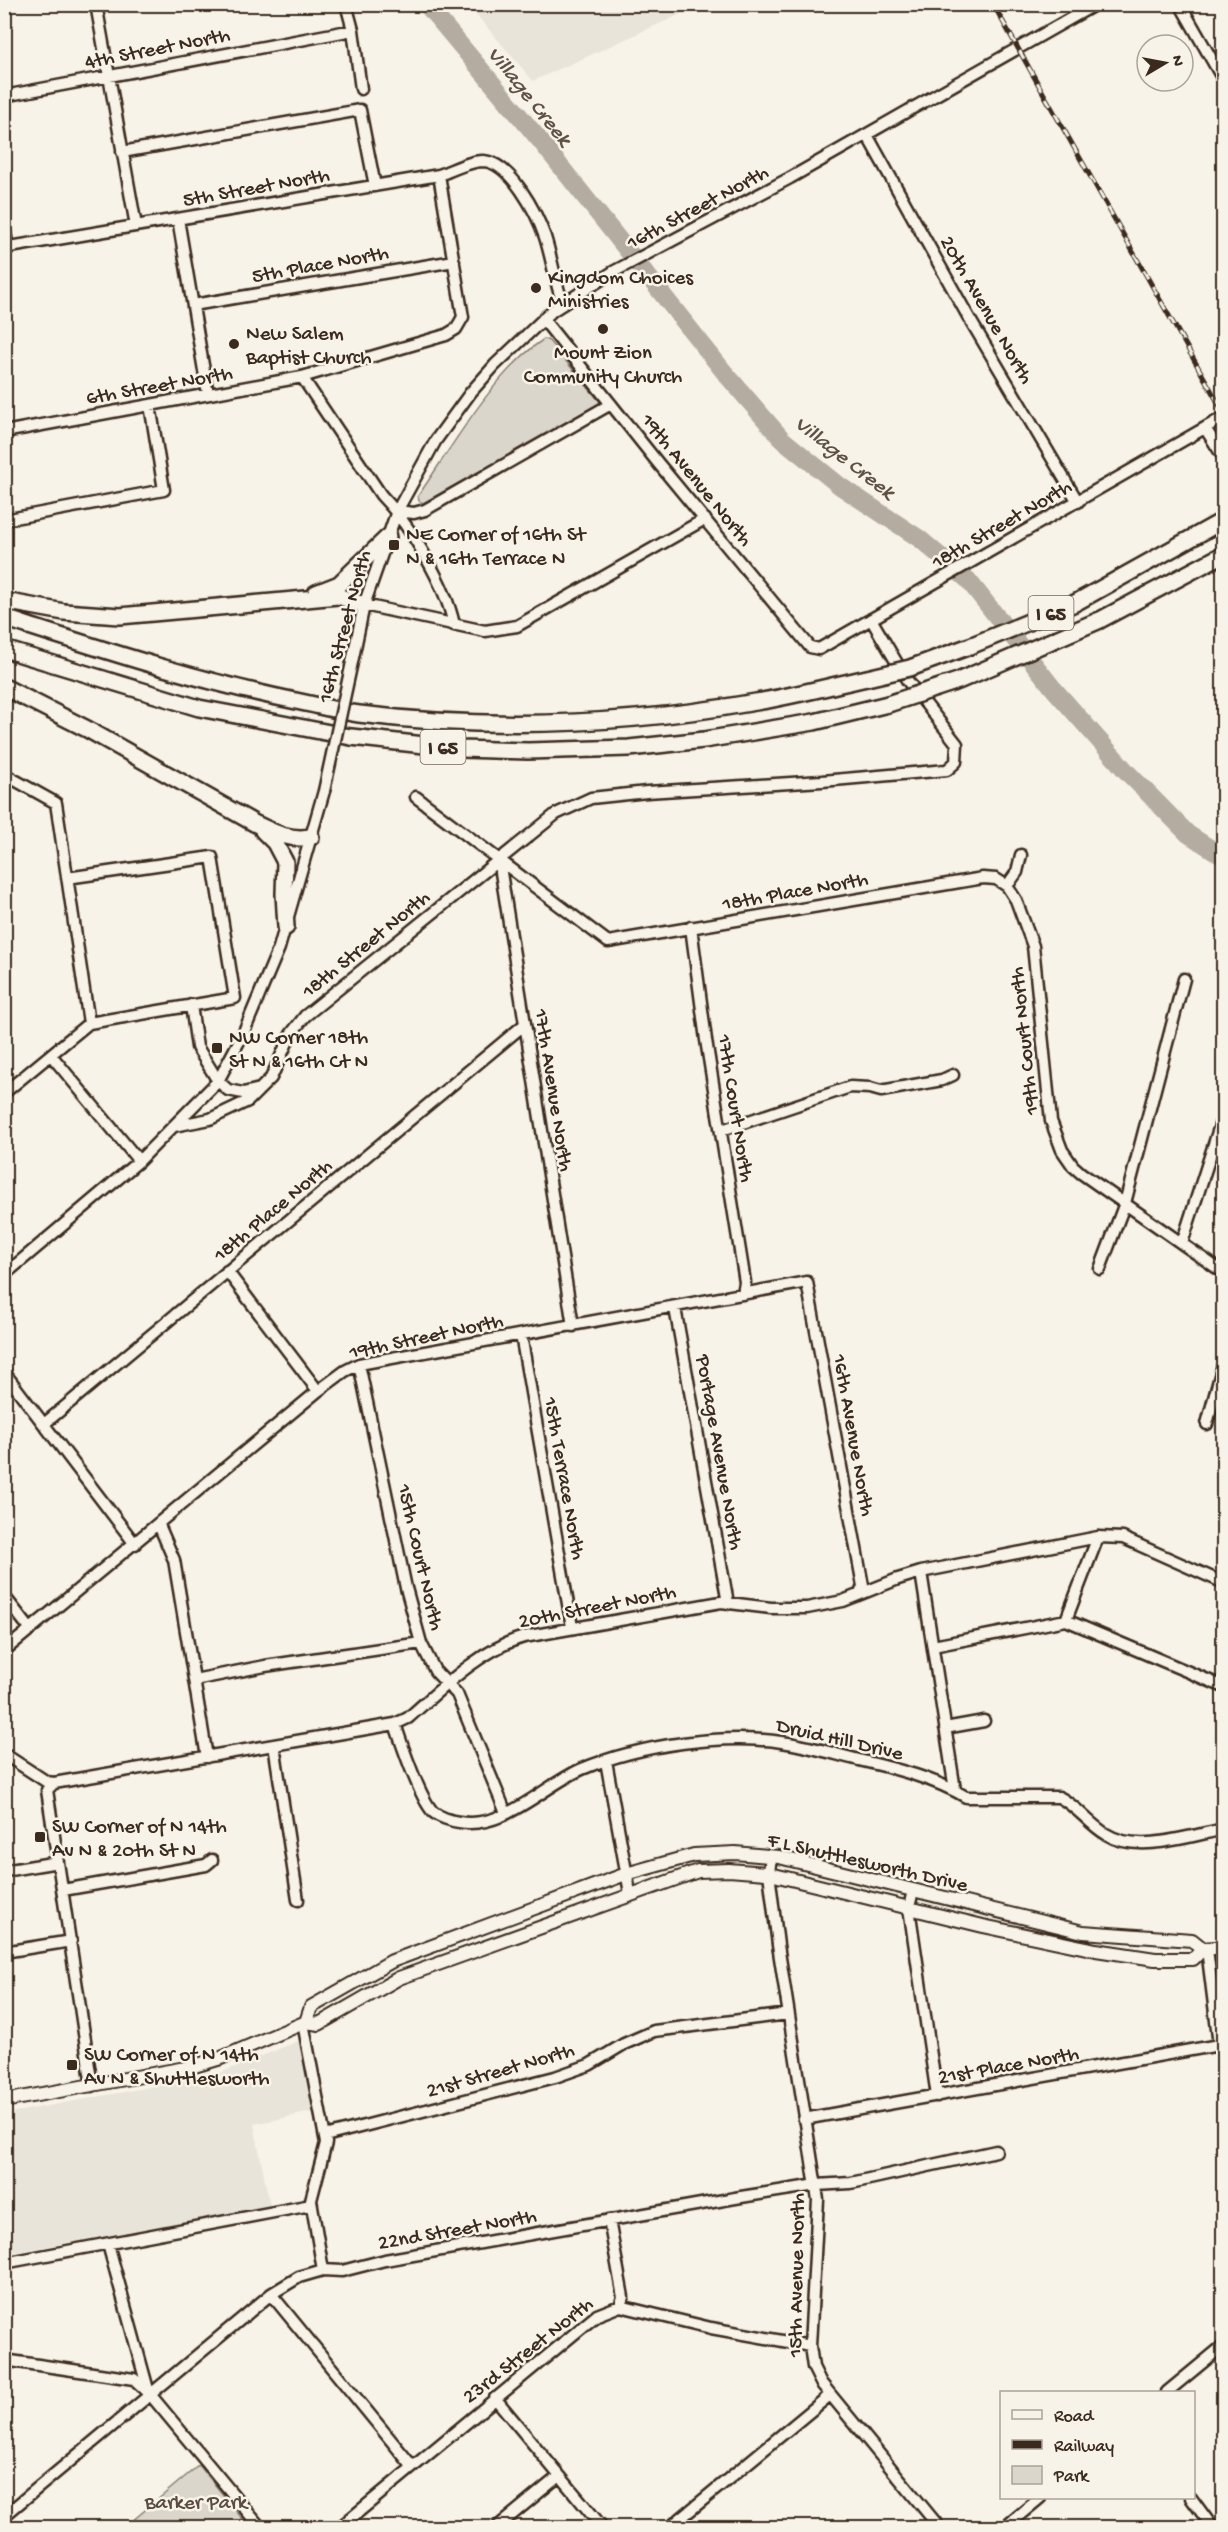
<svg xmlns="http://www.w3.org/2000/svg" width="1228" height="2532" viewBox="0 0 1228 2532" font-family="'Gochi Hand',sans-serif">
<rect width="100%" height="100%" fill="#f7f3e8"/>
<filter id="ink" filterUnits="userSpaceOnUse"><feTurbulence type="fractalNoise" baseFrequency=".0167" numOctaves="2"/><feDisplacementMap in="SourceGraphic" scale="12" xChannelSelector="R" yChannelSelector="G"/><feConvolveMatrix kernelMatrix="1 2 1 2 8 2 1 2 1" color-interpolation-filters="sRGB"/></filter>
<g filter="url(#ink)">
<path fill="#e9e4d9" d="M 468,5 L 701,5 L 533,81 Z
M 301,2040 L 312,2112 L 254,2124 L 270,2206 L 5,2254 L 5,2114 L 215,2075 Z"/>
<path fill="#dbd6cb" stroke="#8b8074" stroke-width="1.5" d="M 544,339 L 549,341 L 601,403 L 423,503 L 419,501 L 418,496 C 452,447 494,372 544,339 Z
M 199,2465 L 249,2527 L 125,2527 Z"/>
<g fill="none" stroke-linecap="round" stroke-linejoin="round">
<path stroke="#b4aca0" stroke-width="18" d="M 426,4 L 538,138 L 725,373 L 782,439 L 840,486 L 920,539 L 968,580 L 1053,688 L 1127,772 L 1188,834 L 1224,857"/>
<g stroke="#3b2a1e" stroke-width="15">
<path id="minor" d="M 96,4 L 136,226
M 346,4 L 353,30 L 361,89
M 1180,4 L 1224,81
M 4,96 L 353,30
M 867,135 L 969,318 L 1078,502
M 122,152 L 360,110 L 375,186
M 178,219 L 208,394
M 4,227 L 8,248
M 4,248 L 439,175 C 453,170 469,161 483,161 C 511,162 537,214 545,237 C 552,259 555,282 563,304
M 193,305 L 454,261
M 543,319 L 658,463 L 810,647 L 819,649 L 1224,417
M 302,377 L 381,495 C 410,525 446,585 454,625
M 1205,428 L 1224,458
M 4,432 L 302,377 L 446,335 L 456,329 L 463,317 L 439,175
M 397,511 L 414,513 L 425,510 L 611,404
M 4,520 L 164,490 L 150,405
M 364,605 L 485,631 L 517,626 L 705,519
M 354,653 L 364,605 L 397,511 L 436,440 L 471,392 L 495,365 L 552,311 L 613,272 L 790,178 L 1096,4
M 4,774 L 56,803 L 89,1023
M 416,797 L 608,942 L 983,878 L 996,879 L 1007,886 L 1017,872 L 1021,855
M 499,860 L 573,1326
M 1007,886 L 1016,900 L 1033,946 L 1051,1121 L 1062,1150 L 1073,1166 L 1081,1173 L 1224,1273
M 691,927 L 706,1040 L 745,1282 L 743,1294
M 191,1005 L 197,1047 L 218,1081 L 228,1090 L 243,1093 L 260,1089
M 51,1055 L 139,1161
M 4,1093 L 89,1023 L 235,998 L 212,857 L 67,878
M 174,1126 L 210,1119 L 248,1101 L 271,1078 L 291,1034 L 305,1016 L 556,814 L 591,798 L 647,792 L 822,781 L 947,770 L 956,762 L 957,744 L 907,680 L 871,619
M 722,1130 L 850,1087 L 870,1088 L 881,1091 L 942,1080 L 953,1075
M 1182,1243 L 1224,1113
M 1100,1269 L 1125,1203 L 1184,979
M 227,1271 L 318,1391
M 4,1275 L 139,1161 L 218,1081 L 243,1034 L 279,948 L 324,791
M 675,1308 L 728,1603
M 521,1335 L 572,1627
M 359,1364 L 406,1588 L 421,1643 L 435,1671 L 457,1694 L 506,1813
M 4,1372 L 135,1544
M 44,1424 L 525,1024
M 1207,1424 L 1224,1361
M 159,1525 L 174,1560 L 207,1757
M 921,1572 L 955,1790
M 4,1596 L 30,1629
M 1066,1620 L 1224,1687
M 933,1646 L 1066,1620 L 1098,1537
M 4,1651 L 318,1391 L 345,1371 L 359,1364 L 807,1282 L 863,1586 L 860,1594
M 194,1680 L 265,1666 L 421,1643
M 395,1724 C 402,1745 419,1797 433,1812 C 439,1817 451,1821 459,1822 C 504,1830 543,1786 582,1769 C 640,1745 726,1732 788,1743 C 813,1747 838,1755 863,1761 C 897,1769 936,1779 966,1797 L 1059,1797 C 1078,1807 1089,1824 1106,1834 C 1137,1854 1189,1836 1224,1829
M 945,1728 L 984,1721
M 274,1745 L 298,1900
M 4,1754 L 47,1782 L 54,1783 L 395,1724 L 408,1718 C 441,1689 481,1649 524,1637 L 721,1602 L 771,1608 L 807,1608 L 843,1601 L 898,1579 L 921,1572 L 1098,1537 L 1123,1538 L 1224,1583
M 606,1761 L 630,1893
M 54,1783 L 47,1790 L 92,2086
M 771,1856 L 769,1873 L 778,1945 L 818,2200 L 810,2346 L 813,2367 L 821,2383 L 940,2528
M 4,1871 L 58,1862
M 63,1890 L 206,1865 L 212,1860
M 913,1890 L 909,1908 L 937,2096
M 1207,1949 L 1219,2045 L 1224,2051
M 4,1952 L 71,1941
M 303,2023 L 326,2143 L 311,2200 L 323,2270
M 804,2119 L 1219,2045
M 325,2136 L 555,2077 L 589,2065 L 624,2044 L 654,2031 L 788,2014
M 609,2220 L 623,2297 L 620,2306
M 108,2244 L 149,2393 L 261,2528
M 4,2263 L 311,2205
M 271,2294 L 412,2466
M 4,2360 L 134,2379 L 148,2392
M 1167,2392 L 1224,2345
M 495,2398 L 603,2528
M 1191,2498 L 1213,2528
M 4,2516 L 271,2294 L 299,2277 L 323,2270 L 342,2271 L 385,2260 L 741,2197 L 816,2185 L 851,2183 L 996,2151
M 339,2528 L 597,2315 L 620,2306 L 711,2328 L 810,2346
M 496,2528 L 559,2476
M 669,2528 L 830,2395
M 1004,2528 L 1040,2498"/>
</g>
<g stroke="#3b2a1e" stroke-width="16">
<path id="major" d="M 306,2022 L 311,2007 L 392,1961 L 626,1874 L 694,1855 L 735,1853 L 779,1857 L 1083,1932 L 1192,1940 L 1203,1949
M 4,2101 L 191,2067 L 221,2058 L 306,2022 L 319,2024 L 399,1978 L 698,1871 L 729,1870 L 766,1873 L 983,1926 L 1096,1950 L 1155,1959 L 1193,1959 L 1203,1949 L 1224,1947"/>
</g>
<g stroke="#3b2a1e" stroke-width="20">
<path id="highway" d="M 316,593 L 339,584 L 388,537
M 4,601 L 64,612 L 120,616 L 338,596 L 364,605
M 4,618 C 101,649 197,681 296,701 C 317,705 338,711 359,714 C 490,730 625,725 756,702 C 793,696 830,686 867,678
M 4,649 L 199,708 L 351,737 L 461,749 L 528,751 L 629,748 L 704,740 L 814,722 L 888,704
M 4,687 L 87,729 L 254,823 C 273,832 289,841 311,837
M 263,831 L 275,843 L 285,862 L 284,894 L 286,927"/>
</g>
<use href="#minor" stroke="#f7f3e8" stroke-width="10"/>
<use href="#major" stroke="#f7f3e8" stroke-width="12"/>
<use href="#highway" stroke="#f7f3e8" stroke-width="15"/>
<g stroke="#3b2a1e" stroke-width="5">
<path id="rail" d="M 993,4 L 1224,413"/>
</g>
<use href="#rail" stroke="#f7f3e8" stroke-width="3" stroke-dasharray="9" stroke-linecap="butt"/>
<g stroke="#3b2a1e" stroke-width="15" stroke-linecap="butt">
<path id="minor-bridge" d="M 324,791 L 354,653"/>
</g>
<g stroke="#3b2a1e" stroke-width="20" stroke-linecap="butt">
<path id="highway-bridge" d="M 867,678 L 910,668 L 970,646 L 1075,603 L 1224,520
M 888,704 L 958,681 L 1100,620 L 1224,554"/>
</g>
<use href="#minor-bridge" stroke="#f7f3e8" stroke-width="10"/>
<use href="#highway-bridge" stroke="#f7f3e8" stroke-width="15"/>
</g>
</g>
<g fill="#3b2a1e" stroke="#f7f3e8" stroke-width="2">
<circle cx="536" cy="288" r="6"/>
<circle cx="603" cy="329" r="6"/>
<circle cx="234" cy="344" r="6"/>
<rect x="388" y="539" width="12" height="12" rx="3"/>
<rect x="211" y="1042" width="12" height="12" rx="3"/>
<rect x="34" y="1831" width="12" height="12" rx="3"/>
<rect x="66" y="2059" width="12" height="12" rx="3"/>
</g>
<g text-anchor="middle" stroke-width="5" stroke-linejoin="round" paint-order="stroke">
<g fill="#f7f3e8" stroke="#73665b" stroke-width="1.5">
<rect x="1028.5" y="596" width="45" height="34" rx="4.5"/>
<rect x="420.5" y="730" width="45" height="34" rx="4.5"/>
</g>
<g font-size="20" font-weight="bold" fill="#3b2a1e">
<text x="1051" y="620">I 65</text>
<text x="443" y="754">I 65</text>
</g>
<g font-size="21" fill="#3b2a1e" stroke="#f7f3e8">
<text transform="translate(157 47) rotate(-11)" y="7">4th Street North</text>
<text transform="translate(256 186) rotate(-10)" y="7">5th Street North</text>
<text transform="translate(697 206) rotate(-28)" y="7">16th Street North</text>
<text transform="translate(320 263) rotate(-10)" y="7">5th Place North</text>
<text transform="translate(988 309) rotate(60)" y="7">20th Avenue North</text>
<text transform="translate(159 384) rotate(-10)" y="7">6th Street North</text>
<text transform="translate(698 479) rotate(51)" y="7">19th Avenue North</text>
<text transform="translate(1001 523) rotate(-30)" y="7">18th Street North</text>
<text transform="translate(343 626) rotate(-75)" y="7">16th Street North</text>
<text transform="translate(795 890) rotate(-10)" y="7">18th Place North</text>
<text transform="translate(365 943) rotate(-39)" y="7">18th Street North</text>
<text transform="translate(1023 1041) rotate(-96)" y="7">19th Court North</text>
<text transform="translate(555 1090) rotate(81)" y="7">17th Avenue North</text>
<text transform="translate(737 1108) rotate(81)" y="7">17th Court North</text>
<text transform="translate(272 1209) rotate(-40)" y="7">18th Place North</text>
<text transform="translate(426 1335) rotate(-12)" y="7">19th Street North</text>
<text transform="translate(855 1435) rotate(80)" y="7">16th Avenue North</text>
<text transform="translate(721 1452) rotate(80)" y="7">Portage Avenue North</text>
<text transform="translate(566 1478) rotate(80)" y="7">15th Terrace North</text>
<text transform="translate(422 1557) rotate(77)" y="7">15th Court North</text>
<text transform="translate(597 1605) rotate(-11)" y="7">20th Street North</text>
<text transform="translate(840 1738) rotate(13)" y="7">Druid Hill Drive</text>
<text transform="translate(868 1861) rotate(13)" y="7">F L Shuttlesworth Drive</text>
<text transform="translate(1008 2064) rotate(-10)" y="7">21st Place North</text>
<text transform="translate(500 2069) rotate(-16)" y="7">21st Street North</text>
<text transform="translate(457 2228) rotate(-10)" y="7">22nd Street North</text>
<text transform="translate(795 2275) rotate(-89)" y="7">15th Avenue North</text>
<text transform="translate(527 2349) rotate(-38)" y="7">23rd Street North</text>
</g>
<g font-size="21" fill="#3b2a1e" stroke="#f7f3e8" text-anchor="start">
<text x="548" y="283">Kingdom Choices<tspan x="548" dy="24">Ministries</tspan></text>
<text x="246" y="339">New Salem<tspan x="246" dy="24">Baptist Church</tspan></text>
<text x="603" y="358" text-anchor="middle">Mount Zion<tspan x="603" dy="24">Community Church</tspan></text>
<text x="406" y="540">NE Corner of 16th St<tspan x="406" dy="24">N &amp; 16th Terrace N</tspan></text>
<text x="229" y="1043">NW Corner 18th<tspan x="229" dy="24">St N &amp; 16th Ct N</tspan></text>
<text x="52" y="1832">SW Corner of N 14th<tspan x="52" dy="24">Av N &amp; 20th St N</tspan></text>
<text x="84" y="2060">SW Corner of N 14th<tspan x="84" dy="24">Av N &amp; Shuttlesworth</tspan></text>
</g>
<g font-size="21" fill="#5b4c41" stroke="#f7f3e8">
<text x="196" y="2508">Barker Park</text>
</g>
<g font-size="22" font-style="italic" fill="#5f5145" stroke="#f7f3e8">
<text transform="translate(531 95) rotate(51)" y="8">Village Creek</text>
<text transform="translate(846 456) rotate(38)" y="8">Village Creek</text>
</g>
</g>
<rect width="1228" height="2532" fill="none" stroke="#f7f3e8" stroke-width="24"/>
<rect x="12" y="12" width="1204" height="2508" fill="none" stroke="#3b2a1e" stroke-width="2" filter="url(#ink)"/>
<rect x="1000" y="2391" width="195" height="108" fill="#f7f3e8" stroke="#aca397" stroke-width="1.5"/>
<rect x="1012" y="2410" width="30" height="9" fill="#f7f3e8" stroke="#aca397" stroke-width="1.5"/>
<text x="1054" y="2421" font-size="18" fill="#3b2a1e">Road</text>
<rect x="1012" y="2440" width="30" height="9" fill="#3b2a1e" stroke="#aca397" stroke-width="1.5"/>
<text x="1054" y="2451" font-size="18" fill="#3b2a1e">Railway</text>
<rect x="1012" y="2466" width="30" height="18" fill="#dbd6cb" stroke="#aca397" stroke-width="1.5"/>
<text x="1054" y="2481" font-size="18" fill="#3b2a1e">Park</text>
<g transform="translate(1165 63) rotate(80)"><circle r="28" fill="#f7f3e8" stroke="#aca397" stroke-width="1.5"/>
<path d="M0-4.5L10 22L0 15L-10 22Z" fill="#3b2a1e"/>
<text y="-9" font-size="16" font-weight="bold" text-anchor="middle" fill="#3b2a1e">N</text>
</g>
</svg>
